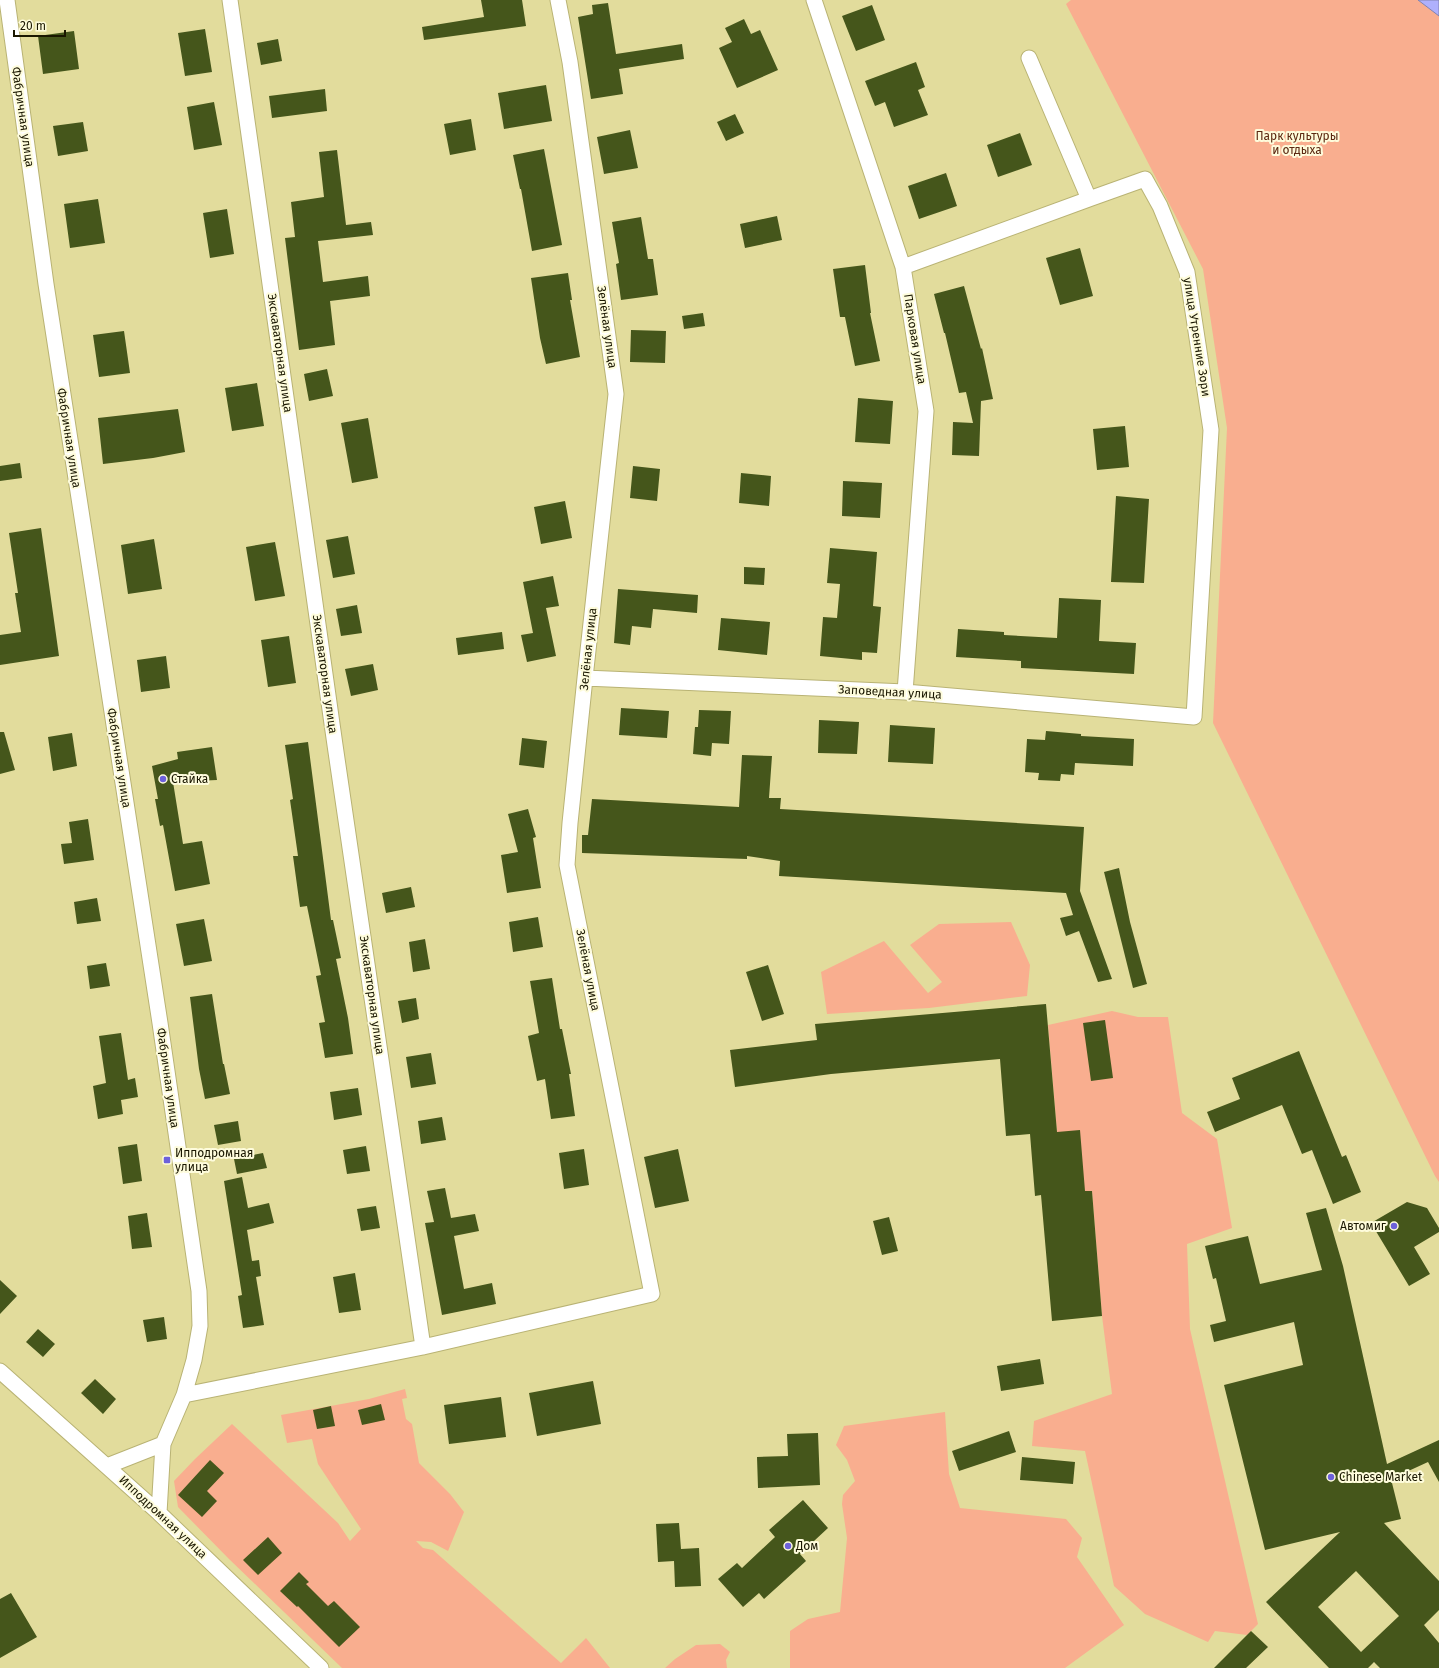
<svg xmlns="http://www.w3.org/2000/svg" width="1439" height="1668" viewBox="0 0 1439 1668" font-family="'Fira Sans',sans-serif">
<rect width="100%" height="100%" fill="#e2dc9c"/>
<path fill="#f9ae8f" d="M 1071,0 L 1418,0 L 1439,16 L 1439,1182 L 1435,1176 L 1213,723 L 1227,428 L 1203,269 L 1066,4 Z
M 1011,922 L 1030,965 L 1027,996 L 929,1008 L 827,1014 L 821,972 L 884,941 L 928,993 L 942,982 L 910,945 L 939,924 Z
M 1112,1011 L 1138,1017 L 1168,1017 L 1182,1113 L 1217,1139 L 1232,1228 L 1187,1244 L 1190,1329 L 1258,1624 L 1247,1635 L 1215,1631 L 1208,1642 L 1145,1614 L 1114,1586 L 1085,1451 L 1032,1446 L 1034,1421 L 1112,1394 L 1102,1316 L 1092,1191 L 1085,1191 L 1057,1132 L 1048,1025 Z
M 405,1389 L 407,1398 L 402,1399 L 406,1419 L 412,1424 L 419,1463 L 450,1494 L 464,1512 L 448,1551 L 431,1542 L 416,1541 L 423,1548 L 433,1550 L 561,1663 L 586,1638 L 610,1668 L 342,1668 L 229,1559 L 178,1507 L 174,1481 L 195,1459 L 232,1424 L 338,1523 L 350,1541 L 361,1529 L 318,1464 L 312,1439 L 287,1443 L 281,1415 L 369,1399 Z
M 945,1412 L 949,1474 L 960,1508 L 1066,1519 L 1082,1538 L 1077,1557 L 1124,1625 L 1065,1668 L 790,1668 L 790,1631 L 808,1619 L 840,1612 L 847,1538 L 842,1504 L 843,1495 L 855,1481 L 847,1460 L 836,1445 L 844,1426 Z
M 720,1644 L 730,1652 L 726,1660 L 727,1668 L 665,1668 L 675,1659 L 696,1645 Z"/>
<path fill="#afb0fc" stroke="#8282b0" d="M 1418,0 L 1439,0 L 1439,16 Z"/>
<path fill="#45561b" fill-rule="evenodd" d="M 481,0 L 522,0 L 526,26 L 424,40 L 422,27 L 484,17 Z
M 608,3 L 616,54 L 682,44 L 684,59 L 619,69 L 623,94 L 591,99 L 578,17 L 593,14 L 592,5 Z
M 872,5 L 885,40 L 856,51 L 842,16 Z
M 744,19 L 751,34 L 760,30 L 778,70 L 737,88 L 719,48 L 732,42 L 725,28 Z
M 205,29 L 212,72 L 185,76 L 178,33 Z
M 74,31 L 79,69 L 43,74 L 38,36 Z
M 278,39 L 282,61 L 261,65 L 257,43 Z
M 916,62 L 925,87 L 918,90 L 928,115 L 894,127 L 885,102 L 875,106 L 865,81 Z
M 546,85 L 552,121 L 504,129 L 498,93 Z
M 325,89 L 327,111 L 272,118 L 269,96 Z
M 214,102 L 222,145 L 194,150 L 187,107 Z
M 735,114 L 744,133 L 726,141 L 717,122 Z
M 471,119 L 476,150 L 450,155 L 444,124 Z
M 83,122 L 88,151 L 58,156 L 53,126 Z
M 630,130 L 638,168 L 604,174 L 597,137 Z
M 1020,133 L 1032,165 L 998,177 L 987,145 Z
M 544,149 L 562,245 L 532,251 L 521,189 L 520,189 L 513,155 Z
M 337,150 L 346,225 L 371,222 L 373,235 L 318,241 L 323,282 L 368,276 L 370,296 L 330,301 L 335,345 L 299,350 L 285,238 L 295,237 L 291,202 L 324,197 L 319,152 Z
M 946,173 L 957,206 L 919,219 L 908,186 Z
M 98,199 L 105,243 L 70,248 L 64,204 Z
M 227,209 L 234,254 L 210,258 L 203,213 Z
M 777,216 L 782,240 L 745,248 L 740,224 Z
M 641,217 L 648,259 L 653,259 L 658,295 L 621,300 L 616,264 L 619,263 L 612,222 Z
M 1080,248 L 1093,296 L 1060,305 L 1046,258 Z
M 865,265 L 871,313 L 870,313 L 880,361 L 855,366 L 845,317 L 840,317 L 833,269 Z
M 568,273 L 572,300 L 570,300 L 580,357 L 546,364 L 540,338 L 531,278 Z
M 964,286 L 981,349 L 982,348 L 993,399 L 981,401 L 979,456 L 952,455 L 953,422 L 973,423 L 966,392 L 959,393 L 945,333 L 944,333 L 934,294 Z
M 703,313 L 705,326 L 684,329 L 682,316 Z
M 631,330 L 666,331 L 665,363 L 630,362 Z
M 124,331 L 130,373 L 99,377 L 93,335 Z
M 327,369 L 333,396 L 309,401 L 304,374 Z
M 257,383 L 264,426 L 232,431 L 225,388 Z
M 858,398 L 893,401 L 890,444 L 855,442 Z
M 178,409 L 185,452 L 153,458 L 103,464 L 98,418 Z
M 368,418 L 378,478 L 352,483 L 341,423 Z
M 1125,426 L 1129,467 L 1097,470 L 1093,429 Z
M 20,463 L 22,478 L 0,481 L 0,466 Z
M 633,466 L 660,469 L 657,501 L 630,498 Z
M 741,473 L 771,476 L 769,506 L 739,503 Z
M 843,481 L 882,483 L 880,518 L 842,516 Z
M 1116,496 L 1149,499 L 1144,583 L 1111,582 Z
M 565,501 L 572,538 L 541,544 L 534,507 Z
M 41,528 L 59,656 L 0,665 L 0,635 L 21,632 L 15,593 L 18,593 L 9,533 Z
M 348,536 L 355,574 L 333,578 L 326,540 Z
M 154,539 L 162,589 L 128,594 L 121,545 Z
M 275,542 L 285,596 L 255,601 L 246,547 Z
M 830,548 L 877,552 L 873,606 L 881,607 L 877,653 L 862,652 L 862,660 L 820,656 L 823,617 L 837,618 L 840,584 L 827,583 Z
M 744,567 L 765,568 L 764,585 L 744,584 Z
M 553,576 L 559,606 L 546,608 L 556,656 L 527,662 L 521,635 L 533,633 L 523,582 Z
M 618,589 L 698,595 L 697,613 L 653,609 L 651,628 L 632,626 L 630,645 L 614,643 Z
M 1059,598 L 1101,600 L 1099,641 L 1136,643 L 1134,674 L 1021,668 L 1021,661 L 956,657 L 958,629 L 1004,632 L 1004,635 L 1057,638 Z
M 357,605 L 362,633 L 341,636 L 336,609 Z
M 721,618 L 770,622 L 767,655 L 718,650 Z
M 502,632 L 504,649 L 458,655 L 456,638 Z
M 289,636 L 296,683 L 268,687 L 261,640 Z
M 166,656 L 170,688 L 141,692 L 137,660 Z
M 373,664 L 378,690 L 351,696 L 345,669 Z
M 621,708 L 669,711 L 667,738 L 619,735 Z
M 699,710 L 731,711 L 729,744 L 712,743 L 711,756 L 693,754 L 695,727 L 698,727 Z
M 819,720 L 859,722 L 857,754 L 818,753 Z
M 890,725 L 935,728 L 933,764 L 888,762 Z
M 1046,731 L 1081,734 L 1081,736 L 1134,739 L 1133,766 L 1075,763 L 1074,775 L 1061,774 L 1060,781 L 1038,780 L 1039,773 L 1025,772 L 1027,739 L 1045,740 Z
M 0,732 L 4,732 L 15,770 L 0,774 Z
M 72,733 L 77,766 L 53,771 L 48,737 Z
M 522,738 L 547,741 L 544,768 L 519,765 Z
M 308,742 L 331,920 L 333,920 L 341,958 L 336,959 L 348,1018 L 353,1054 L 325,1058 L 319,1023 L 325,1022 L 316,976 L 321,975 L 307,906 L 300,907 L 293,856 L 298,856 L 290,800 L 293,799 L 285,745 Z
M 212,747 L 217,780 L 173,782 L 183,844 L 202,841 L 210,884 L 175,891 L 163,825 L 160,826 L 155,799 L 158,799 L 152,766 L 178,759 L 177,752 Z
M 742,755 L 772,756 L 769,798 L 781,798 L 780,809 L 1084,827 L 1080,891 L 1112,979 L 1098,982 L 1079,931 L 1066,936 L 1060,918 L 1073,915 L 1066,893 L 779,876 L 780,861 L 747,856 L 747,859 L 582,853 L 582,835 L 588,835 L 592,799 L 739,807 Z
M 528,809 L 536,837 L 533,838 L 541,888 L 507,893 L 501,855 L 518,852 L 508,814 Z
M 88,819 L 94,860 L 64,864 L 61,844 L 72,843 L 69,822 Z
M 1119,868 L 1130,922 L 1147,984 L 1133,988 L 1104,872 Z
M 411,887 L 415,907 L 386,913 L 382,893 Z
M 97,898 L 101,921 L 77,924 L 74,902 Z
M 538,917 L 543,947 L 513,952 L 509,922 Z
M 204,919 L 212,961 L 184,966 L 176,924 Z
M 425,939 L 430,969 L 413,972 L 409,942 Z
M 106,963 L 110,986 L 90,989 L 87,966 Z
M 768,965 L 784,1014 L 762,1021 L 746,972 Z
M 552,978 L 560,1029 L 562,1029 L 571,1074 L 569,1074 L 575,1116 L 551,1119 L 545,1079 L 537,1081 L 528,1036 L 539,1033 L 530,981 Z
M 212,994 L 223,1064 L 224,1064 L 230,1094 L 205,1099 L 199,1069 L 190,997 Z
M 416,998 L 419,1019 L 402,1023 L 398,1001 Z
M 1046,1004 L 1057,1132 L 1080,1130 L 1085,1191 L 1092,1191 L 1102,1316 L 1052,1321 L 1041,1195 L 1035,1196 L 1030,1134 L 1006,1136 L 1000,1059 L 831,1074 L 735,1087 L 730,1050 L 817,1040 L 815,1024 Z
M 1105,1020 L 1113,1078 L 1091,1081 L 1083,1023 Z
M 121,1033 L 128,1080 L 135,1078 L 138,1097 L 121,1100 L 123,1114 L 98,1119 L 93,1086 L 106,1083 L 99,1036 Z
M 1299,1051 L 1342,1157 L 1346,1155 L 1361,1192 L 1333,1204 L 1312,1150 L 1302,1154 L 1282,1105 L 1215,1132 L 1207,1112 L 1240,1099 L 1232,1078 Z
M 431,1053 L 436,1084 L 411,1088 L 406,1057 Z
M 358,1088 L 362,1115 L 334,1120 L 330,1092 Z
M 442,1117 L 446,1140 L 421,1144 L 418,1121 Z
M 238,1121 L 241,1141 L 218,1145 L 214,1125 Z
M 137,1144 L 142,1181 L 123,1184 L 118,1147 Z
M 366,1146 L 370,1171 L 347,1174 L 343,1150 Z
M 584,1149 L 589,1185 L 564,1189 L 559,1153 Z
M 678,1149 L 689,1201 L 655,1208 L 644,1157 Z
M 263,1153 L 267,1168 L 237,1174 L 234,1159 Z
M 242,1177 L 248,1208 L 269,1203 L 274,1223 L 247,1230 L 252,1261 L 259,1260 L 261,1276 L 256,1277 L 264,1325 L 243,1328 L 238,1296 L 242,1295 L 224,1181 Z
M 445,1188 L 451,1218 L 475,1214 L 479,1231 L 454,1236 L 464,1289 L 492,1283 L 496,1304 L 442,1315 L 425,1223 L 434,1222 L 427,1191 Z
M 1407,1202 L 1427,1208 L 1439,1228 L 1439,1232 L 1414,1247 L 1430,1274 L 1409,1286 L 1371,1223 Z
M 376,1206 L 380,1228 L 361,1231 L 357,1209 Z
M 1326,1208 L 1343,1266 L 1387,1464 L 1439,1440 L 1439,1482 L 1428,1462 L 1391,1479 L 1401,1519 L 1384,1523 L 1439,1581 L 1439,1610 L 1424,1625 L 1439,1643 L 1439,1668 L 1380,1668 L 1374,1662 L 1368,1668 L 1329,1668 L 1266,1602 L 1340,1532 L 1265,1550 L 1224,1385 L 1303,1365 L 1294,1322 L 1214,1342 L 1210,1325 L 1226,1321 L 1216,1278 L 1213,1279 L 1205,1246 L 1248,1236 L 1260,1284 L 1322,1270 L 1306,1213 ZM 1356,1571 L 1399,1616 L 1361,1652 L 1318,1607 Z
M 147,1213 L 152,1247 L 132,1249 L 128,1216 Z
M 889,1217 L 898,1251 L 882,1255 L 873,1221 Z
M 355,1273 L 361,1310 L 339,1313 L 333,1277 Z
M 0,1280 L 17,1296 L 0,1314 Z
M 164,1317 L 167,1339 L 147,1342 L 143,1320 Z
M 38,1329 L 55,1344 L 43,1357 L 26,1342 Z
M 1040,1359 L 1044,1384 L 1001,1391 L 997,1366 Z
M 95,1379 L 116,1399 L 103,1414 L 81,1393 Z
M 593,1381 L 601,1424 L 537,1436 L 529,1393 Z
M 501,1397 L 506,1437 L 449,1444 L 444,1405 Z
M 381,1404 L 385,1420 L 362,1425 L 358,1410 Z
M 331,1406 L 335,1426 L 317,1429 L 313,1410 Z
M 1009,1431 L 1016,1452 L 959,1471 L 952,1451 Z
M 818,1433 L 820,1485 L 758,1488 L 757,1457 L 788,1456 L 787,1434 Z
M 1022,1457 L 1075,1462 L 1073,1484 L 1020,1480 Z
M 210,1460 L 224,1473 L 207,1491 L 217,1501 L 202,1517 L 178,1495 Z
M 803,1500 L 828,1528 L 800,1554 L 806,1561 L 764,1599 L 759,1593 L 743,1607 L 718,1579 L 737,1563 L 742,1568 L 775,1537 L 769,1530 Z
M 679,1523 L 681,1549 L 699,1548 L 701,1586 L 675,1587 L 674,1561 L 658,1562 L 656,1524 Z
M 268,1537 L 282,1553 L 258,1575 L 243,1560 Z
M 299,1572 L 309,1582 L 306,1584 L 328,1606 L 334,1601 L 360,1627 L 339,1647 L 298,1606 L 297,1607 L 280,1591 Z
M 11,1593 L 37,1637 L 0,1658 L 0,1599 Z
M 1251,1631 L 1268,1647 L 1246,1668 L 1214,1668 Z"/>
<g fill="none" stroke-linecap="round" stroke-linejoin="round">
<g stroke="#b9b374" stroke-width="17">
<path id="minor" d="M 7,0 L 46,284 L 160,1023 L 199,1291 L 200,1326 L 194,1360 L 184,1395 L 163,1444 L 159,1513
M 230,0 L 335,745 L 423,1347
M 814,0 L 903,267 L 926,411 L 905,692
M 903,267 L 1089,199
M 585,678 L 905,692 L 1194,717 L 1211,430 L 1187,272 L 1160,206 L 1145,179 L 1089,199 L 1029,58
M 0,1371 L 159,1513 L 321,1668
M 184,1395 L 423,1347 L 652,1294 L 567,865 L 570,823 L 585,678 L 616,394 L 570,62 L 558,0
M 107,1466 L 163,1444"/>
</g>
<use href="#minor" stroke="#fff" stroke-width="15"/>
</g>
<g fill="#6d61db" stroke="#fefcdc" stroke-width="1.5">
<circle cx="163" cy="779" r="4"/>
<rect x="163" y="1156" width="8" height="8" rx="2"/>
<circle cx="1394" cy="1226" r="4"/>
<circle cx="1331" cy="1477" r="4"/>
<circle cx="788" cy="1546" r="4"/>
</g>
<g text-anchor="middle" stroke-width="4" stroke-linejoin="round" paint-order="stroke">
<g font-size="12" fill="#1a1700" stroke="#fefcdc">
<text transform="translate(23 117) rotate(82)" y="4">Фабричная улица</text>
<text transform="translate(607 327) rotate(82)" y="4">Зелёная улица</text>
<text transform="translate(1197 337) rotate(81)" y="4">улица Утренние Зори</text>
<text transform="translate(915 339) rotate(81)" y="4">Парковая улица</text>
<text transform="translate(280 353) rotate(82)" y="4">Экскаваторная улица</text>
<text transform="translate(69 438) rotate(81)" y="4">Фабричная улица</text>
<text transform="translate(588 649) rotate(-84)" y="4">Зелёная улица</text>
<text transform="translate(325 674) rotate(82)" y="4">Экскаваторная улица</text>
<text transform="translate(890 692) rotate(3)" y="4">Заповедная улица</text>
<text transform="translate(119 758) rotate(81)" y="4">Фабричная улица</text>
<text transform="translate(588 970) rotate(79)" y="4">Зелёная улица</text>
<text transform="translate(372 995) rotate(82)" y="4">Экскаваторная улица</text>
<text transform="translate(168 1078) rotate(82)" y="4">Фабричная улица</text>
<text transform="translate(163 1517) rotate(43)" y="4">Ипподромная улица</text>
</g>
<g font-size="12" fill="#5b2811" stroke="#fefcdc">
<text x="1297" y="140">Парк культуры<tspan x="1297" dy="14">и отдыха</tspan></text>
</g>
<g font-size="12" fill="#1a1700" stroke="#fefcdc" text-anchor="start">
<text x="171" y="783">Стайка</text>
<text x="175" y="1157">Ипподромная<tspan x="175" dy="14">улица</tspan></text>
<text x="1386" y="1230" text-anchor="end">Автомиг</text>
<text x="1339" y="1481">Chinese Market</text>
<text x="796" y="1550">Дом</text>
</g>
</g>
<path d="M14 30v6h51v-6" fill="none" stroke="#1a1700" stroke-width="2"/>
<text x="20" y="30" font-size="12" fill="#1a1700" stroke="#fefcdc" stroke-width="3" paint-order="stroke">20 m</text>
</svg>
